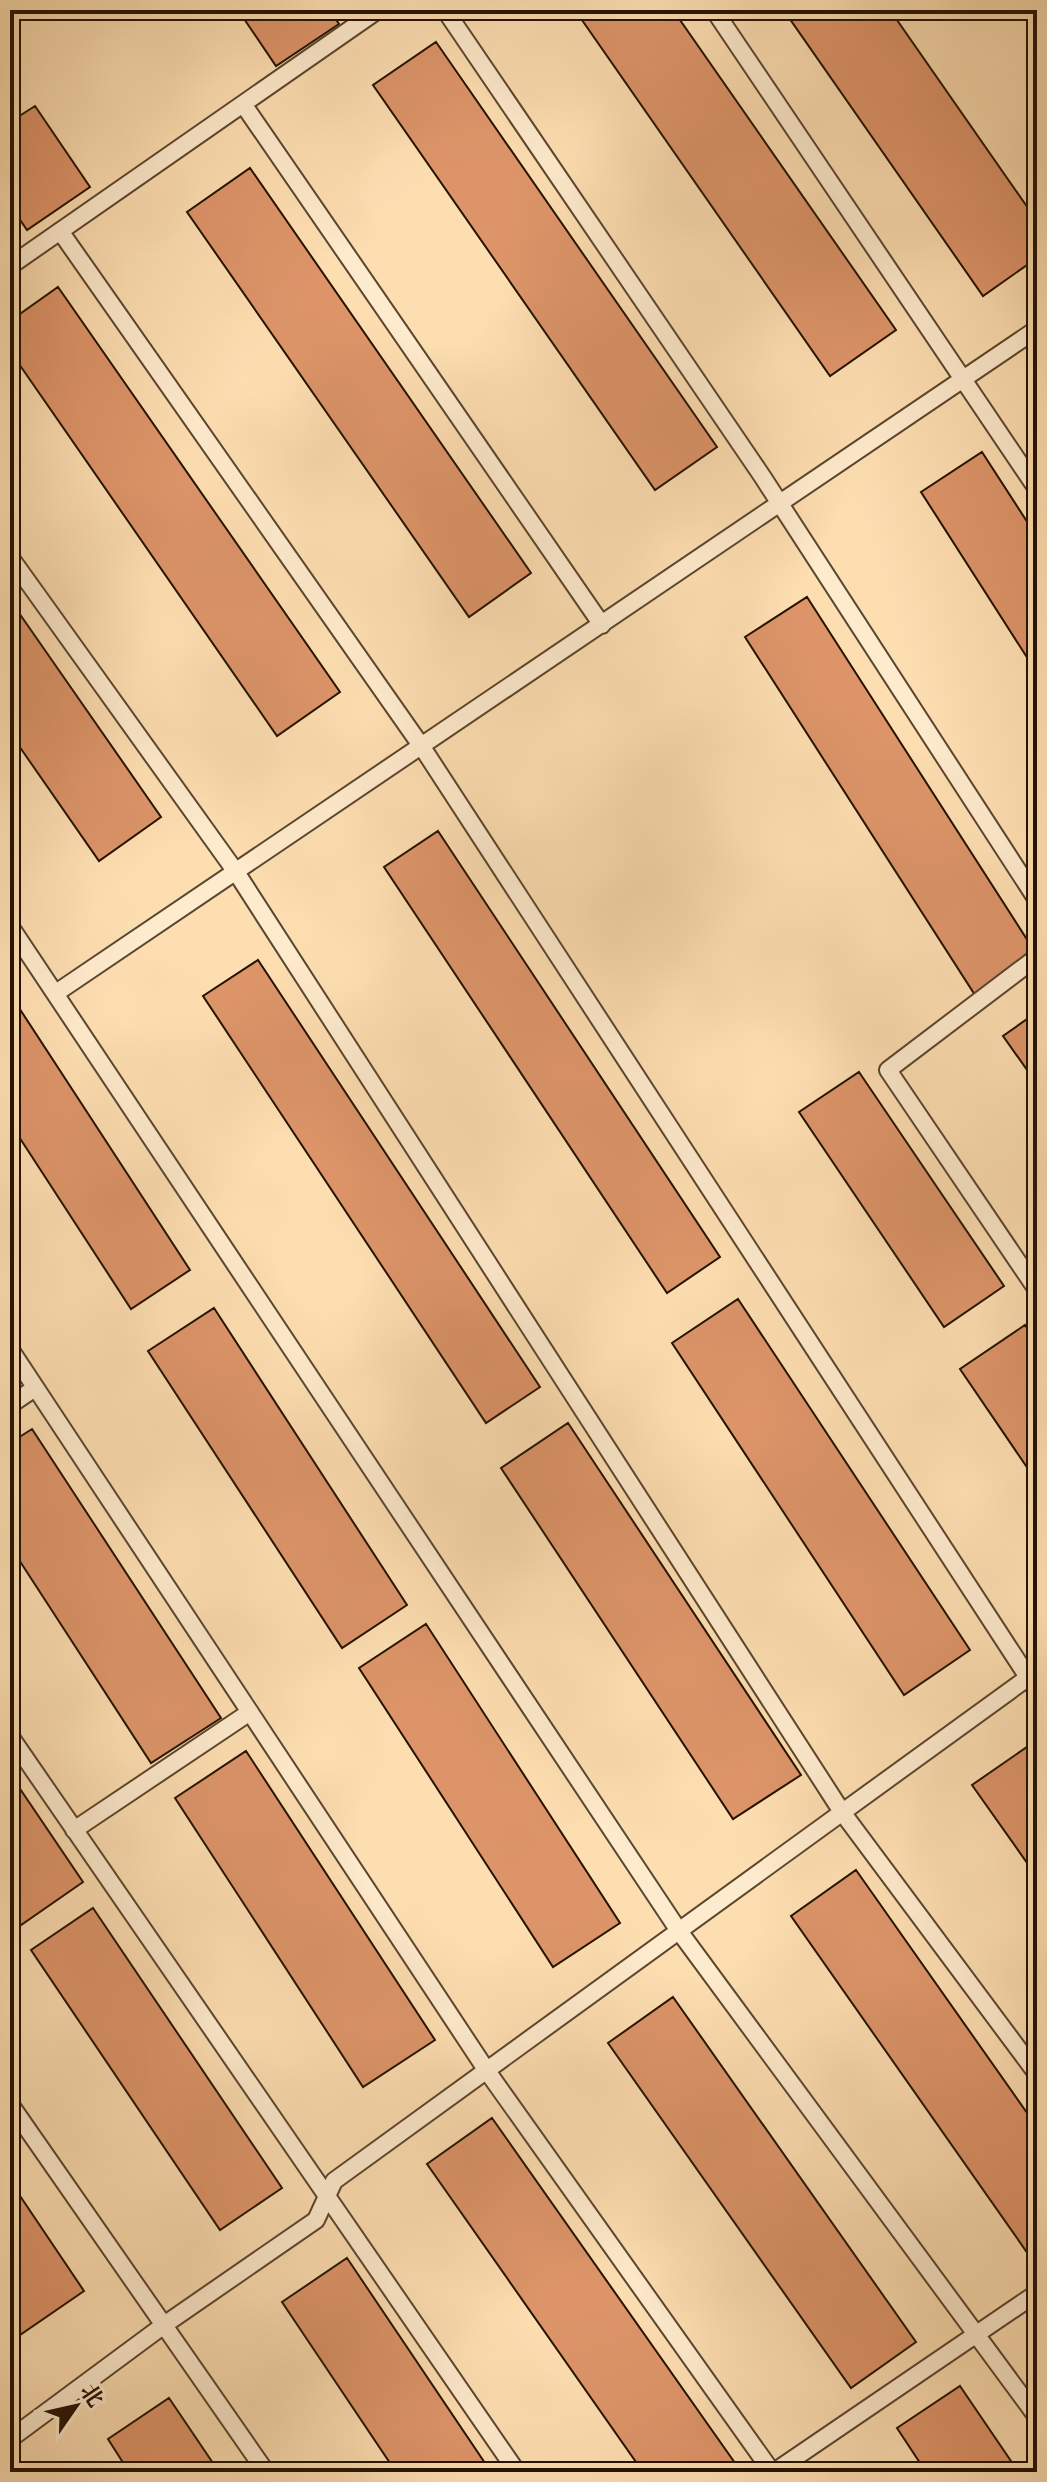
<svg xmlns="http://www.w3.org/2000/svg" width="1047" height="2482" viewBox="0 0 1047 2482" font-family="Vollkorn,'Noto Serif SC',serif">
<rect width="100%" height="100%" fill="#fddeb1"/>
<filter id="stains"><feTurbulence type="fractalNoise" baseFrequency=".0025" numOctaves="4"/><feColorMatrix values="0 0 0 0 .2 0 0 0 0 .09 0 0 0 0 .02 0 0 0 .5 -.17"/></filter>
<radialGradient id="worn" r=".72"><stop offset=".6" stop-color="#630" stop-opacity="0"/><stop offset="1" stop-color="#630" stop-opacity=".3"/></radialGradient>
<path fill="#dd9469" stroke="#241203" stroke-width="2" d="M 238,10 L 330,10 L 339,24 L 276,66 Z
M 575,10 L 673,10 L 896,330 L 830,376 Z
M 787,10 L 890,10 L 1037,221 L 1037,258 L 983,296 L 785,12 Z
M 436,42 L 717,447 L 655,490 L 373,85 Z
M 35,106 L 90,187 L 27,230 L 10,205 L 10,122 Z
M 250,168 L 531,573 L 469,617 L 187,212 Z
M 58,287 L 340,692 L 277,736 L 10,351 L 10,321 Z
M 982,452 L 1037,537 L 1037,673 L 921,492 Z
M 807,597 L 1037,955 L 975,995 L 745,637 Z
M 10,600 L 161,817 L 99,861 L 10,733 Z
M 438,831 L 720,1257 L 667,1293 L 384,867 Z
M 258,960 L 540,1387 L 486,1423 L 203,996 Z
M 10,994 L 190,1270 L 131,1309 L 10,1123 Z
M 1037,1012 L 1037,1084 L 1003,1036 Z
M 859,1072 L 1004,1286 L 944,1327 L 799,1112 Z
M 738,1299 L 970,1650 L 904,1695 L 672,1343 Z
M 214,1308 L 407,1605 L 342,1648 L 148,1351 Z
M 1025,1325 L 1037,1343 L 1037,1482 L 960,1369 Z
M 568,1423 L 801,1775 L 733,1819 L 501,1468 Z
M 32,1429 L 221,1718 L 151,1763 L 10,1546 L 10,1443 Z
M 426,1624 L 620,1923 L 553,1967 L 359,1668 Z
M 1037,1740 L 1037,1877 L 972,1785 Z
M 246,1751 L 435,2040 L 363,2087 L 175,1798 Z
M 10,1774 L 83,1882 L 21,1925 L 10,1909 Z
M 856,1870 L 1037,2127 L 1037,2258 L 1033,2261 L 791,1916 Z
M 93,1908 L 282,2188 L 220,2230 L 31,1950 Z
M 673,1997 L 916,2342 L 851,2388 L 608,2043 Z
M 492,2118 L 735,2463 L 722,2472 L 643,2472 L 427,2164 Z
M 10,2181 L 84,2291 L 17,2337 L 10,2326 Z
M 347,2258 L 491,2472 L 396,2472 L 282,2302 Z
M 960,2386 L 1015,2467 L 1007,2472 L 926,2472 L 897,2428 Z
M 169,2398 L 219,2472 L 129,2472 L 108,2439 Z"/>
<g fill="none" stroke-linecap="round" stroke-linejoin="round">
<g stroke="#5a452e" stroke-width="20">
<path id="service" d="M 445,10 L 762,476 L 1037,900
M 714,10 L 1037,489
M 243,104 L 602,625
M 60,231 L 422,747 L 1037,1691
M 10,266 L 378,10
M 10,557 L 236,872 L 842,1812 L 1037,2074
M 10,926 L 679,1931 L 1037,2417
M 1037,957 L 888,1070 L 1037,1290
M 56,993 L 1037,329
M 10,1349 L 487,2071 L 772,2472
M 10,1405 L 35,1388
M 10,1736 L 517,2472
M 74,1830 L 250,1712
M 10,2104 L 266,2472
M 10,2439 L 164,2325 L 316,2220 L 334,2181 L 1037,1671
M 774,2472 L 1037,2293"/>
</g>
<use href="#service" stroke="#feeacc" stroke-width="16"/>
</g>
<rect width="1047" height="2482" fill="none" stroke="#fddeb1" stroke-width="40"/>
<rect x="12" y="12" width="1023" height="2458" fill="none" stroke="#241203" stroke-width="4"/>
<rect x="20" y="20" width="1007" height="2442" fill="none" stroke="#241203" stroke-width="2"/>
<g transform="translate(76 2406) rotate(56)" stroke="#feeacc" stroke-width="6" paint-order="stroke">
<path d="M0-6L14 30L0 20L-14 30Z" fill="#241203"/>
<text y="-12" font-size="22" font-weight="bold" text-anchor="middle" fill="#241203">北</text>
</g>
<rect width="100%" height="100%" filter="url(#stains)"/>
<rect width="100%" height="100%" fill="url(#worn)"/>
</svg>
